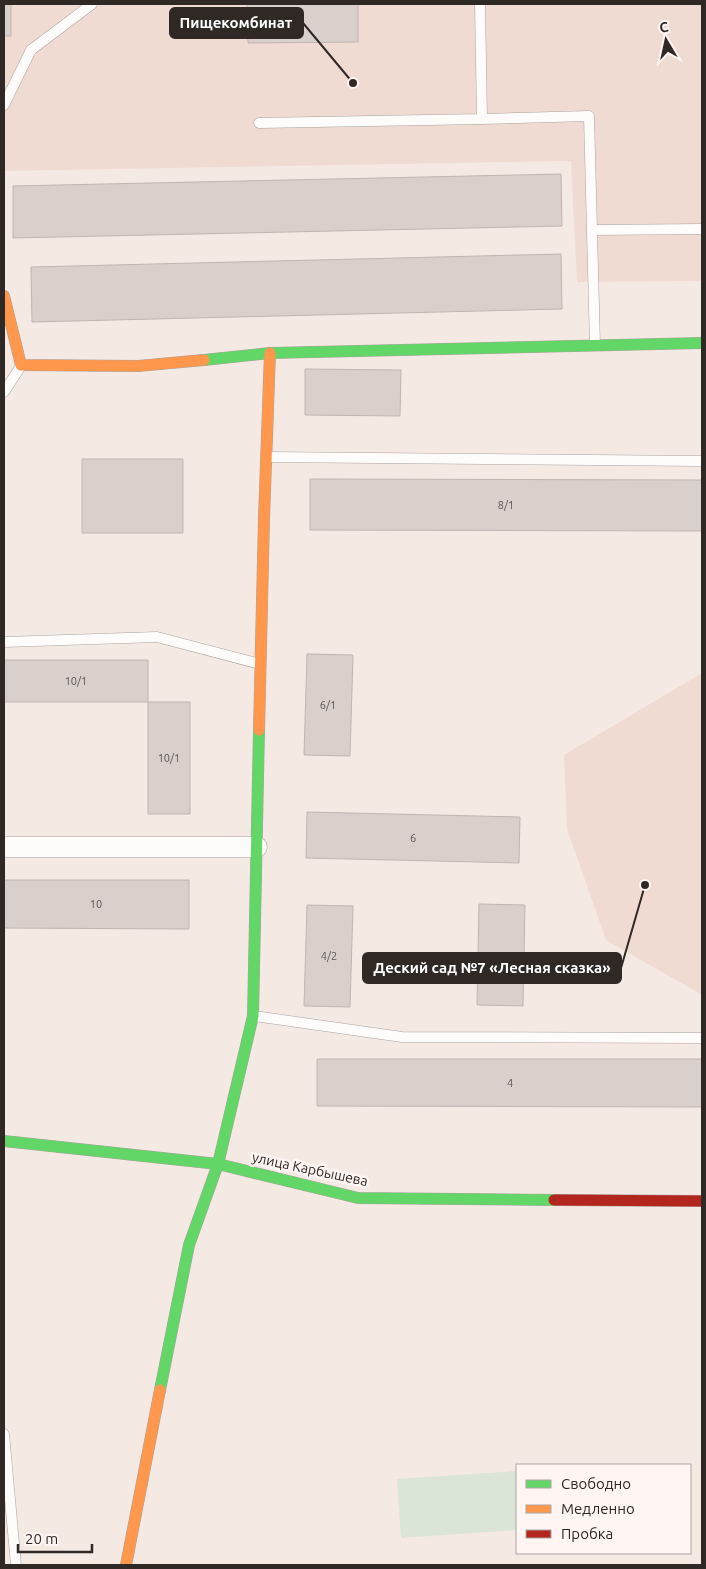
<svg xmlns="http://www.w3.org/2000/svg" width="706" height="1569" viewBox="0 0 706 1569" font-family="Ubuntu,sans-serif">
<rect width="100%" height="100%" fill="#f5e9e4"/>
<path fill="#f0dbd3" d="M 4,4 L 702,4 L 702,281 L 577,282 L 571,161 L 4,171 Z
M 702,673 L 702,995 L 606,940 L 567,829 L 564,755 Z"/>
<path fill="#dbe5d6" d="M 517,1471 L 517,1530 L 401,1538 L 397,1479 Z"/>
<path fill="#d9d0cc" stroke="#bfb5b1" d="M 4,4 L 11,4 L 11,36 L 4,36 Z
M 247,4 L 358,4 L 358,42 L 248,43 Z
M 561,174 L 562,226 L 13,238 L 13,186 Z
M 561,254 L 562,309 L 32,322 L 31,267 Z
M 305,369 L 401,370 L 400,416 L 305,415 Z
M 82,459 L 183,459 L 183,533 L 82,533 Z
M 310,479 L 702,480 L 702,531 L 310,530 Z
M 307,654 L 353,655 L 350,756 L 304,755 Z
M 4,660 L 148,660 L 148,702 L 4,702 Z
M 148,702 L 190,702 L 190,814 L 148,814 Z
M 307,812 L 520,817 L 519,863 L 306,858 Z
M 4,880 L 189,880 L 189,929 L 4,928 Z
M 479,904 L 525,905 L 523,1006 L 477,1005 Z
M 307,905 L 353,906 L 350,1007 L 304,1006 Z
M 317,1059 L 702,1059 L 702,1107 L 317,1106 Z"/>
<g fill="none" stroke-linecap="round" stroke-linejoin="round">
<g stroke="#aba29e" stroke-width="11">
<path id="lane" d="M 480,4 L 482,119 L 589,116 L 595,345
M 4,105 L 31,50 L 92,4
M 259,123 L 482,119
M 592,230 L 702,229
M 4,392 L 21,366
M 268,457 L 702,461
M 4,642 L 157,637 L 260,664
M 254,1016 L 402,1037 L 702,1038
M 4,1434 L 16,1565"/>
</g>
<g stroke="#aba29e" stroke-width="21">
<path id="street" d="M 4,847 L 257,847"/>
</g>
<g stroke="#aba29e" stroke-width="12">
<path id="fast" d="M 204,360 L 270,353 L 702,343
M 4,1141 L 218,1164 L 358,1198 L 554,1200
M 160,1390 L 189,1245 L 218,1164 L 253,1016 L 259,730"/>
</g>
<g stroke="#aba29e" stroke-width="12">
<path id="slow" d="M 4,296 L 21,365 L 138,366 L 204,360
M 259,730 L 264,518 L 270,353
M 126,1565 L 160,1390"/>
</g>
<g stroke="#aba29e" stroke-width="12">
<path id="jam" d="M 554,1200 L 702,1201"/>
</g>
<use href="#lane" stroke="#fefcfb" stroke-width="10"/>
<use href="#street" stroke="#fefcfb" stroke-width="20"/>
<use href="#fast" stroke="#63d668" stroke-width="11"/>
<use href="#slow" stroke="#ff974d" stroke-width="11"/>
<use href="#jam" stroke="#b3261e" stroke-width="11"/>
</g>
<g text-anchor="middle" stroke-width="5" stroke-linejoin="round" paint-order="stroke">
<g font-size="11" fill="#5c5552">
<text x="506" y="509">8/1</text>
<text x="76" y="685">10/1</text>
<text x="328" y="709">6/1</text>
<text x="169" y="762">10/1</text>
<text x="413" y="842">6</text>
<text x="96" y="908">10</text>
<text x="329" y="960">4/2</text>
<text x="510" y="1087">4</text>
</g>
<g font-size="14" fill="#2f2825" stroke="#fff6f3">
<text transform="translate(310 1169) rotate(12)" y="5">улица Карбышева</text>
</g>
</g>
<path fill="none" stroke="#2f2825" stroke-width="2" d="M353 83L303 23M645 885L621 968"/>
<g fill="#2f2825" stroke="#fff6f3" stroke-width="2">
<circle cx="353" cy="83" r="5"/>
<circle cx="645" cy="885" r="5"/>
</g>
<g fill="#2f2825" stroke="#2f2825" stroke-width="2">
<rect x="170" y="8" width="133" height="30" rx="5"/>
<rect x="363" y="953" width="258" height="30" rx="5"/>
</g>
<g font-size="15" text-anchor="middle" font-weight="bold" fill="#fff">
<text x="236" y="28">Пищекомбинат</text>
<text x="492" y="973">Деский сад №7 «Лесная сказка»</text>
</g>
<rect width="706" height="1569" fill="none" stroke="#2f2825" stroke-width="10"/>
<rect x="516" y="1464" width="175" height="90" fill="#fff6f3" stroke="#aca4a1"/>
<rect x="526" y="1480" width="25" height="8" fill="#63d668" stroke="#aca4a1"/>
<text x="561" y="1489" font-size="15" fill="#2f2825">Свободно</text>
<rect x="526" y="1505" width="25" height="8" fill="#ff974d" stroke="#aca4a1"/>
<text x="561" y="1514" font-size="15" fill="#2f2825">Медленно</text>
<rect x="526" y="1530" width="25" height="8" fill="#b3261e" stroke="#aca4a1"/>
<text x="561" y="1539" font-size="15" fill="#2f2825">Пробка</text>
<g transform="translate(666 40) rotate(351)" stroke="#fff6f3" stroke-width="4" paint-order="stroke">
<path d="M0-4L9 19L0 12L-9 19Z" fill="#2f2825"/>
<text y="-8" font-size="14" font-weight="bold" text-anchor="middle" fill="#2f2825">С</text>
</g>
<path d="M18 1544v8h74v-8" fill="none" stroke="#2f2825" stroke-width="2.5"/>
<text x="25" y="1544" font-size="15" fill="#2f2825" stroke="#fff6f3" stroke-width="4" paint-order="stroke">20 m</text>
</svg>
